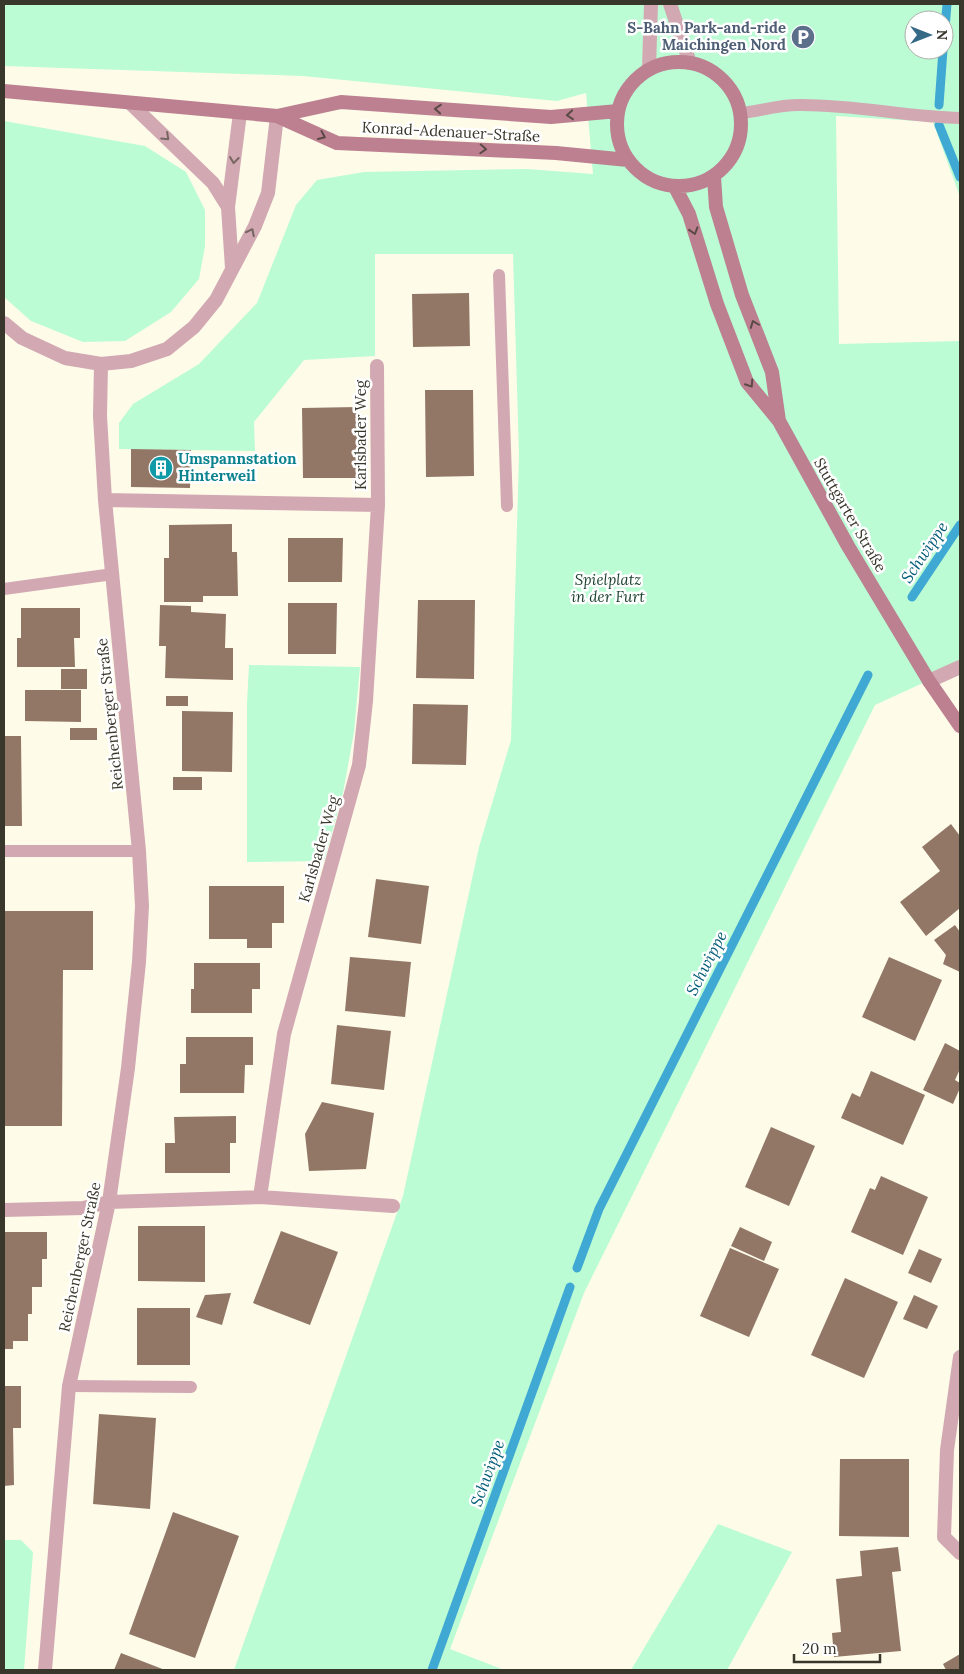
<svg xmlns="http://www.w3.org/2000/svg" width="964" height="1674" viewBox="0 0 964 1674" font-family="Lora,serif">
<rect width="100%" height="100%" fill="#fefbe9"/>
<path fill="#bbfcd5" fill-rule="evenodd" d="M 4,4 L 960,4 L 960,197 L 933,122 L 836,116 L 839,344 L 960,341 L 960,666 L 875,705 L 584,1293 L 450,1649 L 504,1670 L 234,1670 L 403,1196 L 479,847 L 511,740 L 519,455 L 513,254 L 375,254 L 375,356 L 304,360 L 254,422 L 255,451 L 119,449 L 119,423 L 133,404 L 199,364 L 257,303 L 296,205 L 317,180 L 364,172 L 527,169 L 593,174 L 586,93 L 557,101 L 303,76 L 4,66 ZM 914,20 L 944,20 L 944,50 L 914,50 Z
M 4,121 L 145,146 L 186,172 L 205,210 L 205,246 L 199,279 L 171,312 L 125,341 L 83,342 L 31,321 L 4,297 Z
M 249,665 L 360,667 L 354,732 L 343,793 L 324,861 L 247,862 L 247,703 Z
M 718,1524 L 792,1552 L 727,1670 L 631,1670 Z
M 4,1540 L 21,1540 L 33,1552 L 24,1670 L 4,1670 Z"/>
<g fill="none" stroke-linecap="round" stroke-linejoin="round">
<path stroke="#3fa9d3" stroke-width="9" d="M 944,41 L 947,4
M 939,105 L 943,50
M 939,125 L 960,177
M 912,597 L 960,525
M 577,1268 L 599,1209 L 868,675
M 432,1670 L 570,1287"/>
</g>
<path fill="#927767" d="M 469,293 L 470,346 L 413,347 L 412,294 Z
M 425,390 L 473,390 L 474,476 L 426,477 Z
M 357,407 L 358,478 L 303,478 L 302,408 Z
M 131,449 L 191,450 L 190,488 L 131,487 Z
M 232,524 L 232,552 L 237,552 L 238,596 L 203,596 L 203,602 L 164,602 L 164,558 L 169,558 L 169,525 Z
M 288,538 L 343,538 L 342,582 L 288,582 Z
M 418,600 L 475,600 L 474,679 L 416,678 Z
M 288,603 L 337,603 L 336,654 L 288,654 Z
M 160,605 L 191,606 L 191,612 L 226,614 L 225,648 L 233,648 L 233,680 L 165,678 L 166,646 L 159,646 Z
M 21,608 L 80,608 L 80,638 L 74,638 L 75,667 L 17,667 L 17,638 L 21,638 Z
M 61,669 L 87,669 L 87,689 L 61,689 Z
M 25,690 L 81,690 L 81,722 L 25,721 Z
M 166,696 L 188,696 L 188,706 L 166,706 Z
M 413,704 L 468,705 L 466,765 L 412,764 Z
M 182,711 L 233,712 L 232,772 L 182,771 Z
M 70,728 L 97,728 L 97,740 L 70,740 Z
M 4,736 L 21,736 L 22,826 L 4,826 Z
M 173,777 L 202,777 L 202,790 L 173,790 Z
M 951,824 L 960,836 L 960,908 L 926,936 L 900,902 L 940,871 L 922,847 Z
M 376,879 L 429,886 L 421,944 L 368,937 Z
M 209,886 L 284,886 L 284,923 L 272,923 L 272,948 L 247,948 L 247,939 L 209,939 Z
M 4,911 L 93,911 L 93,970 L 63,970 L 62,1126 L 4,1126 Z
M 955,925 L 960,932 L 960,972 L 943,964 L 946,955 L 934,940 Z
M 350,957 L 411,962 L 405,1017 L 345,1011 Z
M 889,957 L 942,980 L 915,1041 L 862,1017 Z
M 194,963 L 260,963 L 260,989 L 252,989 L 252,1013 L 191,1013 L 191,989 L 194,989 Z
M 337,1025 L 391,1031 L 384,1090 L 331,1084 Z
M 186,1037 L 253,1037 L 253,1065 L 245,1065 L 244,1093 L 180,1093 L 180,1064 L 186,1064 Z
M 945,1043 L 960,1051 L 960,1069 L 955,1080 L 960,1083 L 960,1088 L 953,1104 L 923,1090 Z
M 871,1071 L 925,1095 L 903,1145 L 841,1118 L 852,1093 L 860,1097 Z
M 322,1102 L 374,1113 L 366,1169 L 309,1171 L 305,1134 Z
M 236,1116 L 236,1143 L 230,1143 L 230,1173 L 165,1173 L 165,1143 L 175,1143 L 174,1117 Z
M 771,1127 L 815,1146 L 789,1206 L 745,1187 Z
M 881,1176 L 928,1197 L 903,1255 L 851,1232 L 870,1188 L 875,1190 Z
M 138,1226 L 205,1226 L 205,1282 L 138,1281 Z
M 740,1227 L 772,1242 L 764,1261 L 731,1246 Z
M 281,1231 L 338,1252 L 310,1325 L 253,1303 Z
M 4,1232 L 47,1232 L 47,1259 L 42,1259 L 42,1287 L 32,1287 L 32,1314 L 28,1314 L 28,1341 L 13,1341 L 13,1349 L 4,1349 Z
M 730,1248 L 779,1269 L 749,1337 L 700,1316 Z
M 919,1249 L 942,1259 L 931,1283 L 908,1273 Z
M 845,1278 L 898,1302 L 864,1378 L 811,1355 Z
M 231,1293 L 222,1325 L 196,1317 L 205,1295 Z
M 914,1295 L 938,1306 L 927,1329 L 903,1319 Z
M 137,1308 L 190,1308 L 190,1365 L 137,1365 Z
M 4,1386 L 21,1386 L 21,1428 L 13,1428 L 14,1485 L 4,1486 Z
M 99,1414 L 156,1418 L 150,1509 L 93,1504 Z
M 840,1459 L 909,1459 L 909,1537 L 839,1536 Z
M 173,1512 L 239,1536 L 195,1658 L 129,1634 Z
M 898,1547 L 901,1571 L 892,1572 L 901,1651 L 834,1657 L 832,1633 L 841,1632 L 836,1579 L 862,1576 L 860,1551 Z
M 121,1653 L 165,1670 L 114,1670 Z
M 960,1654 L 960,1670 L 946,1670 L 943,1664 Z"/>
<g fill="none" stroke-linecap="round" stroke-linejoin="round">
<path stroke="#d2a9b2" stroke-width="12" d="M 741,113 C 760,111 779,105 798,105 C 853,104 906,117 960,118
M 499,275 L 507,506
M 4,589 L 113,574
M 4,851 L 139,851
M 69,1386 L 191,1387"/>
<path stroke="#d2a9b2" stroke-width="14" d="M 105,500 L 378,505
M 929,681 L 960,667
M 260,1197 L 393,1206
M 4,1210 L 83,1208 L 109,1202 L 260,1197 L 284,1034 L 359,765 L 366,701 L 378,505 L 377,366
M 960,1357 L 947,1450 L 944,1537 L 960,1553
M 45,1670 L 69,1386 L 109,1202 L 128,1068 L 139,962 L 142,906 L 139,851 L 105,500 L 100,416 L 101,364"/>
<path stroke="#d2a9b2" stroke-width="14" d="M 670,4 L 690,63
M 649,69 L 651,4
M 130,103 L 213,183 L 228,207
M 232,268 L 228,207 L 240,113
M 4,323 L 22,338 L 65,358 L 101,364 L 131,361 L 167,349 L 194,327 L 216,300 L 255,226 L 268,193 L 277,116"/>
<path stroke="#bc8090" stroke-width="14" d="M617 124a62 62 0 1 1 124 0a62 62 0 1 1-124 0Z
M 4,91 L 277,116 L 341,102 L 551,117 L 618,111
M 277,116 L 337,143 L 556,153 L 628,160
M 714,177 L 716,207 L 742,295 L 772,372 L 779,421
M 675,187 L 689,214 L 717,304 L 747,382 L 779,421 L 848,546 L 929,681 L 960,726"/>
</g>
<defs><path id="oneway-chevron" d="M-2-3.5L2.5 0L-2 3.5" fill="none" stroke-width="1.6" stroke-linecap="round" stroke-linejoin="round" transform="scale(1.25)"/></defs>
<g stroke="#5a4944">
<use href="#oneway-chevron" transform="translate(438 109) rotate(-176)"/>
<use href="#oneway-chevron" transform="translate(570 115) rotate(175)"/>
<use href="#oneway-chevron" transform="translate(322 136) rotate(24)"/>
<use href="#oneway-chevron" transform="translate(483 149) rotate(3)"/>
<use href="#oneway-chevron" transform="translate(694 231) rotate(73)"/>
<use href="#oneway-chevron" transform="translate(754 324) rotate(-111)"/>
<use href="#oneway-chevron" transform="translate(750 384) rotate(57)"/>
</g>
<g stroke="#766561">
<use href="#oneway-chevron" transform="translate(166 137) rotate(43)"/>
<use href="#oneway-chevron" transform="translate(234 160) rotate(97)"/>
<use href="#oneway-chevron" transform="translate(251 232) rotate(-63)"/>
</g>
<defs>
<g id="parking-disc" transform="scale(1.25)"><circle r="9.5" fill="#5c6f8a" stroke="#fff"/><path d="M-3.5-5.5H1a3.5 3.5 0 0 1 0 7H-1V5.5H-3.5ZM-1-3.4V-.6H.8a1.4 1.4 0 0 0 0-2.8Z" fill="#fff"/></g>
<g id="building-disc" transform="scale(1.25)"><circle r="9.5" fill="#0f9aa8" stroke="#fff"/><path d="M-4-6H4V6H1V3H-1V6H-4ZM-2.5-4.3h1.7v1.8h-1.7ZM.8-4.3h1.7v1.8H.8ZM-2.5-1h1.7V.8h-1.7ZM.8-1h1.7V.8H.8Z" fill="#fff"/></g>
</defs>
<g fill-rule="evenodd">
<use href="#parking-disc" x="803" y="37"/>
<use href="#building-disc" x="161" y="468"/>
</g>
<g text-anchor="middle" stroke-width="5" stroke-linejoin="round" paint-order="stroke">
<g font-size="15" font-weight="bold" fill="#4e5e75" stroke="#fff" text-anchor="end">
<text x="786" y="33">S-Bahn Park-and-ride<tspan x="786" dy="17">Maichingen Nord</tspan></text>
</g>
<g font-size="15" fill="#39372b" stroke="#fff">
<text transform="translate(451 132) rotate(3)" y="5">Konrad-Adenauer-Straße</text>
<text transform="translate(361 435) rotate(-90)" y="5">Karlsbader Weg</text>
<text transform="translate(850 515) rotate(60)" y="5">Stuttgarter Straße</text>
<text transform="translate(110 714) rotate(-96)" y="5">Reichenberger Straße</text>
<text transform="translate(319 849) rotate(-74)" y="5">Karlsbader Weg</text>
<text transform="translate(80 1257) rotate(-78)" y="5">Reichenberger Straße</text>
</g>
<g font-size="15" font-weight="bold" fill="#0d838f" stroke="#fff" text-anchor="start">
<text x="178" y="464">Umspannstation<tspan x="178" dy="17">Hinterweil</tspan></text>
</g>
<g font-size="15" font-style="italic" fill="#193f2b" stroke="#fff">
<text x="608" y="585">Spielplatz<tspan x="608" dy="17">in der Furt</tspan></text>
</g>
<g font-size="16" font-style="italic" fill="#025c78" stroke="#fff">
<text transform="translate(924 552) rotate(-56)" y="6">Schwippe</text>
<text transform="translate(706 963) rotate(-63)" y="6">Schwippe</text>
<text transform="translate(487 1473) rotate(-70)" y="6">Schwippe</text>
</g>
</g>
<rect width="964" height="1674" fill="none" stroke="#39372b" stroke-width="10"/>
<g transform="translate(929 35) rotate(90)"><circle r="24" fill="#ffffff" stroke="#b0afaa"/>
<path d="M0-4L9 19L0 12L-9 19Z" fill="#356985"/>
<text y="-8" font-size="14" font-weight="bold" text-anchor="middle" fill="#39372b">N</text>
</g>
<path d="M794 1654v8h86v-8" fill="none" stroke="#39372b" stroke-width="2.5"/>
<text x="802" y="1654" font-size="15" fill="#39372b" stroke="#ffffff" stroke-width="4" paint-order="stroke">20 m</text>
</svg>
